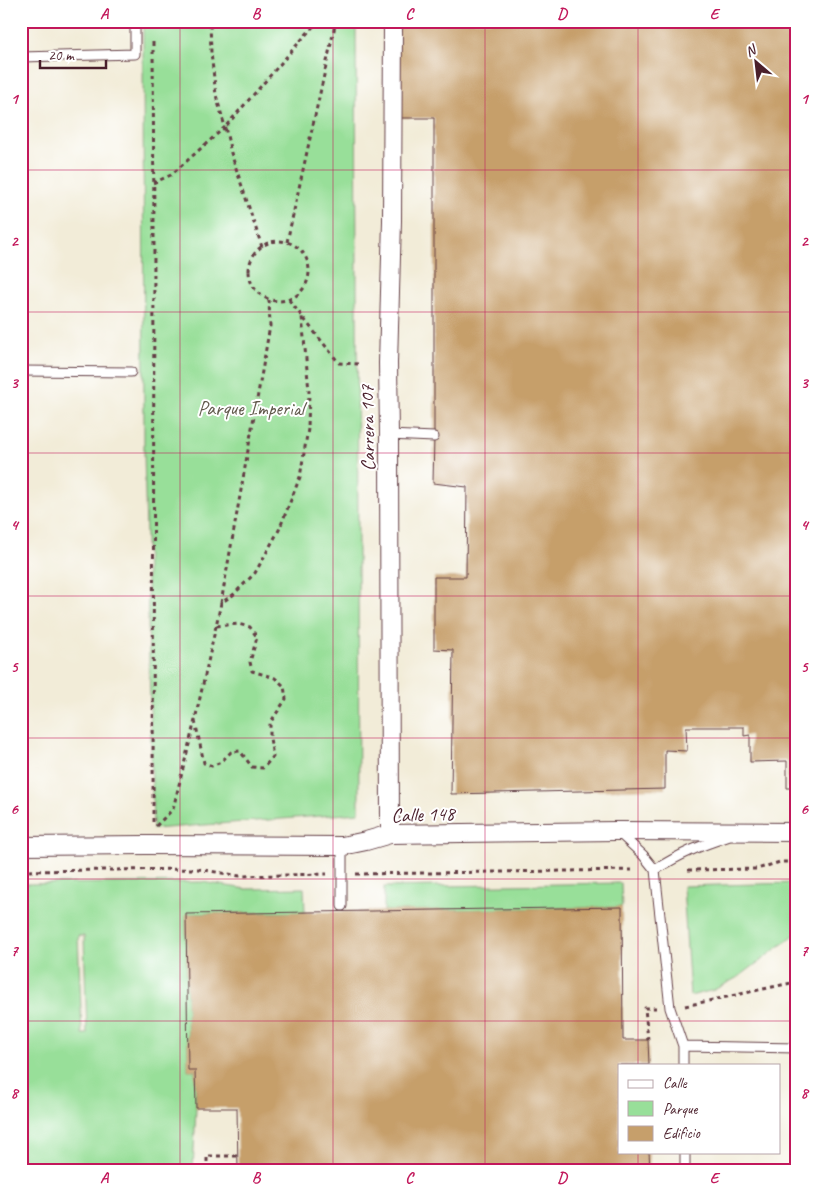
<svg xmlns="http://www.w3.org/2000/svg" width="818" height="1191" viewBox="0 0 818 1191" font-family="Caveat,sans-serif">
<rect width="100%" height="100%" fill="#fff"/>
<filter id="ink" filterUnits="userSpaceOnUse"><feTurbulence type="fractalNoise" baseFrequency=".02" numOctaves="2"/><feDisplacementMap in="SourceGraphic" scale="10" xChannelSelector="R" yChannelSelector="G"/><feConvolveMatrix kernelMatrix="1 2 1 2 8 2 1 2 1" color-interpolation-filters="sRGB"/></filter>
<filter id="wash" filterUnits="userSpaceOnUse"><feTurbulence type="fractalNoise" baseFrequency=".0096" numOctaves="4" result="noise"/><feDisplacementMap in="SourceGraphic" scale="20" xChannelSelector="R" yChannelSelector="G"/><feGaussianBlur stdDeviation="1.12" result="paint"/><feColorMatrix in="noise" values="0 0 0 0 0 0 0 0 0 0 0 0 0 0 0 0 0 1.4 0 .05"/><feComposite in="paint" operator="in"/></filter>
<g filter="url(#wash)">
<rect width="100%" height="100%" fill="#f2ecd8"/>
<path fill="#98df99" stroke="#717f62" fill-rule="evenodd" d="M 143,21 L 356,21 L 359,813 L 153,829 L 144,452 Z
M 202,882 L 246,889 L 304,888 L 305,912 L 186,914 L 188,1070 L 195,1070 L 196,1108 L 193,1170 L 21,1170 L 21,1036 L 25,1037 L 21,938 L 21,884 ZM 78,936 L 84,936 L 87,1034 L 82,1034 Z
M 621,883 L 622,907 L 384,911 L 384,887 Z
M 797,883 L 797,933 L 740,976 L 714,990 L 690,996 L 683,886 Z"/>
<g id="blocks">
<path fill="#c69f6b" d="M 397,21 L 797,21 L 797,788 L 787,788 L 787,761 L 750,762 L 750,735 L 744,736 L 744,727 L 686,727 L 687,751 L 665,750 L 665,789 L 451,794 L 453,650 L 434,649 L 434,577 L 466,577 L 467,487 L 433,483 L 434,437 L 434,118 L 397,118 Z
M 622,907 L 623,1040 L 648,1040 L 649,1065 L 619,1065 L 619,1152 L 649,1152 L 650,1170 L 238,1170 L 237,1108 L 196,1108 L 195,1070 L 188,1070 L 186,914 Z"/>
</g>
</g>
<g filter="url(#ink)">
<use href="#blocks" fill-opacity="0" stroke="#633e45" stroke-width="1"/>
<g fill="none" stroke-linecap="round" stroke-linejoin="round">
<g stroke="#633e45" stroke-width="11">
<path id="lane" d="M 21,57 L 135,54 L 135,21
M 21,371 L 131,372
M 389,435 L 434,437
M 618,832 L 643,855 L 655,870 L 670,1008 L 683,1046
M 655,870 C 680,854 699,846 727,837
M 342,906 L 342,846
M 683,1065 L 683,1046 L 797,1048
M 685,1170 L 685,1152"/>
</g>
<g stroke="#633e45" stroke-width="20">
<path id="street" d="M 390,834 L 389,435 L 388,363 L 392,221 L 393,21
M 21,846 L 146,845 L 342,846 L 366,841 L 390,834 L 617,831 L 797,832"/>
</g>
<path stroke="#633e45" stroke-width="3" stroke-dasharray="4 4" stroke-linecap="butt" d="M 153,42 L 154,230 L 153,826
M 153,183 L 171,175 L 225,127 L 216,95 L 211,53 L 210,21
M249 271a30 30 0 1 1 60 0a30 30 0 1 1-60 0Z
M 287,242 L 336,21
M 262,247 L 231,153 L 225,127 L 318,21
M 289,300 L 339,363 L 358,364
M 221,603 L 270,326 L 269,300
M 195,721 L 204,763 L 212,766 L 221,762 L 231,752 L 240,751 L 252,767 L 263,768 L 273,757 L 270,738 L 270,723 L 286,699 L 284,686 L 275,678 L 252,671 L 250,662 L 257,637 L 250,627 L 238,624 L 216,626
M 156,826 L 173,809 L 195,720 L 216,626 L 221,603 L 233,595 L 255,573 L 279,530 L 300,477 L 308,429 L 309,391 L 302,317
M 688,870 L 757,869 L 780,862 L 797,862
M 21,871 L 198,869 L 240,876 L 327,874
M 356,874 L 635,870
M 685,1006 L 791,983 L 797,983
M 648,1040 L 645,1008 L 656,1008
M 207,1170 L 207,1156 L 237,1156"/>
<use href="#lane" stroke="#fff" stroke-width="9"/>
<use href="#street" stroke="#fff" stroke-width="18"/>
</g>
</g>
<path fill="none" stroke="#c2185b" stroke-width="1" stroke-opacity="0.55" d="M 180,21 L 180,1170M 333,21 L 333,1170M 485,21 L 485,1170M 638,21 L 638,1065M 21,170 L 797,170M 21,312 L 797,312M 21,453 L 797,453M 21,596 L 797,596M 21,738 L 797,738M 21,879 L 797,879M 21,1021 L 797,1021M 638,1152 L 638,1170"/>
<g text-anchor="middle" stroke-width="4" stroke-linejoin="round" paint-order="stroke">
<g font-size="20" fill="#61594c" stroke="#fff">
<text x="251" y="415">Parque Imperial</text>
</g>
<g font-size="20" fill="#4a1f2b" stroke="#fff">
<text transform="translate(367 428) rotate(-91)" y="7">Carrera 107</text>
<text transform="translate(423 814) rotate(-2)" y="7">Calle 148</text>
</g>
</g>
<rect width="818" height="1191" fill="none" stroke="#fff" stroke-width="55"/>
<rect x="618" y="1064" width="162" height="90" fill="#ffffff" stroke="#b7a5aa"/>
<rect x="628" y="1080" width="25" height="8" fill="#ffffff" stroke="#b7a5aa"/>
<text x="663" y="1088" font-size="15" fill="#4a1f2b">Calle</text>
<rect x="628" y="1101" width="25" height="15" fill="#98df99" stroke="#b7a5aa"/>
<text x="663" y="1114" font-size="15" fill="#4a1f2b">Parque</text>
<rect x="628" y="1126" width="25" height="15" fill="#c69f6b" stroke="#b7a5aa"/>
<text x="663" y="1138" font-size="15" fill="#4a1f2b">Edificio</text>
<g transform="translate(756 62) rotate(332)" stroke="#ffffff" stroke-width="4" paint-order="stroke">
<path d="M0-4L9 19L0 12L-9 19Z" fill="#4a1f2b"/>
<text y="-8" font-size="14" font-weight="bold" text-anchor="middle" fill="#4a1f2b">N</text>
</g>
<path d="M40 60v8h66v-8" fill="none" stroke="#4a1f2b" stroke-width="2.5"/>
<text x="48" y="60" font-size="15" fill="#4a1f2b" stroke="#ffffff" stroke-width="4" paint-order="stroke">20 m</text>
<rect x="28" y="28" width="762" height="1136" fill="none" stroke="#c2185b" stroke-width="2"/>
<g font-size="16" text-anchor="middle" font-weight="bold" fill="#c2185b">
<text x="104" y="19">A</text>
<text x="256" y="19">B</text>
<text x="409" y="19">C</text>
<text x="562" y="19">D</text>
<text x="714" y="19">E</text>
<text x="14" y="104">1</text>
<text x="804" y="104">1</text>
<text x="14" y="246">2</text>
<text x="804" y="246">2</text>
<text x="14" y="388">3</text>
<text x="804" y="388">3</text>
<text x="14" y="530">4</text>
<text x="804" y="530">4</text>
<text x="14" y="672">5</text>
<text x="804" y="672">5</text>
<text x="14" y="814">6</text>
<text x="804" y="814">6</text>
<text x="14" y="956">7</text>
<text x="804" y="956">7</text>
<text x="14" y="1098">8</text>
<text x="804" y="1098">8</text>
<text x="104" y="1183">A</text>
<text x="256" y="1183">B</text>
<text x="409" y="1183">C</text>
<text x="562" y="1183">D</text>
<text x="714" y="1183">E</text>
</g>
</svg>
